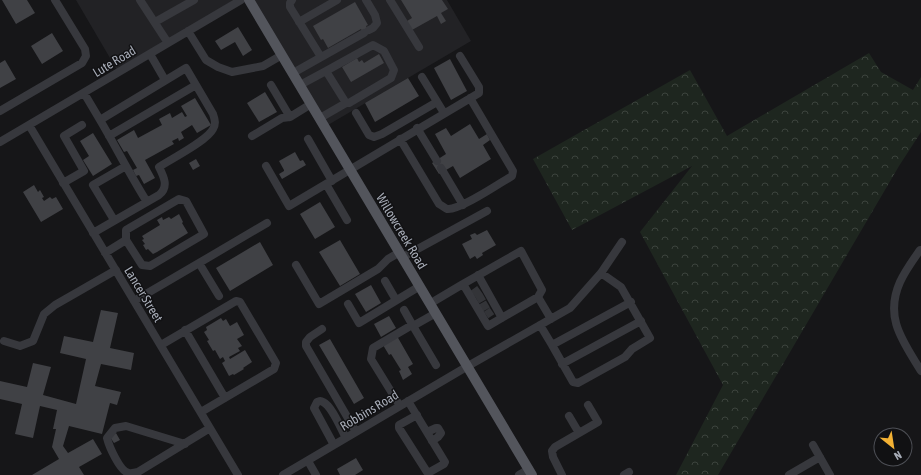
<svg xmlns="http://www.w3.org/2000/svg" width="921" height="475" viewBox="0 0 921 475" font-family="'Asap Condensed',sans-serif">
<defs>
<pattern id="forest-crowns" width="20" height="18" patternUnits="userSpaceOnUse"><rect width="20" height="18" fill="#1e261f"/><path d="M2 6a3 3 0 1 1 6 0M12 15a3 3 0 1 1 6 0" fill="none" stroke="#3c433d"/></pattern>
</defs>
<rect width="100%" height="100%" fill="#161618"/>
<path fill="#222225" d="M 76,0 L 234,0 L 117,70 Z
M 252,0 L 447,0 L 471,41 L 328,125 Z"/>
<path fill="url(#forest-crowns)" d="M 869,53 L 881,72 L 913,90 L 921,77 L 921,132 L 899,166 L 718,475 L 676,475 L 723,385 L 640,232 L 692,166 L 572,230 L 533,159 L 690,70 L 727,136 Z"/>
<path fill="#404145" d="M 2,0 L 27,0 L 35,13 L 16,24 Z
M 401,0 L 442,0 L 448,9 L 441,13 L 446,21 L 441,24 L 437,16 L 412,30 L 407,21 L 412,18 Z
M 355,2 L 368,25 L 366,26 L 369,32 L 364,35 L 361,29 L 328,48 L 323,39 L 321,40 L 313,26 Z
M 238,27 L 252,50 L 243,56 L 235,42 L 221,50 L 215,41 Z
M 52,33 L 63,51 L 42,64 L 31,46 Z
M 379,54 L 384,63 L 351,82 L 342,67 L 357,58 L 359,62 L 362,60 L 364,63 Z
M 450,59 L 467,91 L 451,100 L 434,68 Z
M 5,60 L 16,79 L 0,88 L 0,63 Z
M 408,78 L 419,96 L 375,122 L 365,103 Z
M 265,92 L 277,112 L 259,122 L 247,103 Z
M 195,98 L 211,125 L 197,133 L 192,125 L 181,132 L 184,138 L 179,141 L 178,138 L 172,141 L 174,144 L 145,160 L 155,178 L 144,184 L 139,175 L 136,176 L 133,170 L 137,168 L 127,151 L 124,152 L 117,140 L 134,130 L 138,138 L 162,125 L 159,119 L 170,113 L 172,118 L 182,112 L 185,117 L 187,116 L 181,106 Z
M 470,124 L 479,139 L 487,134 L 490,140 L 483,145 L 491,159 L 460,178 L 453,166 L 439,174 L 432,163 L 446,154 L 435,134 L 446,128 L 451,136 Z
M 93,133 L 112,164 L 93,176 L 83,160 L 89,156 L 80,141 Z
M 295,152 L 300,161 L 303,160 L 306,165 L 282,179 L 279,174 L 284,171 L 284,170 L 279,161 Z
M 196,159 L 200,166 L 193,170 L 189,163 Z
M 34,185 L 38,192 L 40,190 L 44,197 L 42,198 L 44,201 L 50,197 L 52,199 L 56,197 L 63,209 L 41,222 L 23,192 Z
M 320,202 L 335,227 L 315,239 L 300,214 Z
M 179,214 L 183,222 L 182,223 L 188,233 L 157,252 L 153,254 L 148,249 L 146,250 L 143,245 L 145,244 L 142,240 L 144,239 L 142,236 L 160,225 L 157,220 L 162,217 L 163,220 L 169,217 L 171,219 Z
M 487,230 L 496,245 L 482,253 L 483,255 L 477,259 L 475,256 L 470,259 L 462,244 L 472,239 L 470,235 L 475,233 L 477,235 Z
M 340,240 L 360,274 L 340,286 L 319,252 Z
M 260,242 L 273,265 L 230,291 L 216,268 Z
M 371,285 L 381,303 L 366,312 L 355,294 Z
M 101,310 L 118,313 L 110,348 L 134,353 L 131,370 L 101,364 L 95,386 L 121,392 L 117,405 L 110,403 L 102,434 L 69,426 L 63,446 L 68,453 L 93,439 L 102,454 L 79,467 L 84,475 L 32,475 L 59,459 L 52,447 L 56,429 L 53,429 L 57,410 L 40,406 L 33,438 L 15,434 L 22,404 L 0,399 L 0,381 L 27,387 L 33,363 L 51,367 L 43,395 L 76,404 L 86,359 L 60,353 L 64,336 L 93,342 Z
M 389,316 L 396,328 L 381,337 L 374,324 Z
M 221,318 L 223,321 L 226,319 L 230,326 L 237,322 L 244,335 L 237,339 L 242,346 L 238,348 L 240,351 L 229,357 L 230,359 L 245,350 L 252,362 L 243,368 L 244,369 L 234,375 L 233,374 L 229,376 L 222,363 L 225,361 L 223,357 L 220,359 L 215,350 L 213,351 L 207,341 L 209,340 L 204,332 L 207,330 L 206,327 Z
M 397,336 L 413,364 L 408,367 L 412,374 L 403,380 L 399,371 L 401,370 L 391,354 L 389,355 L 383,345 Z
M 330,339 L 364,398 L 354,404 L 319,345 Z
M 116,433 L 120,440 L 114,443 L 110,437 Z
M 356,458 L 363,470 L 355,475 L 340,475 L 337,469 Z"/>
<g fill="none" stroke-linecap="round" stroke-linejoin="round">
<path stroke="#333438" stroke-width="8" stroke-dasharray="8 4" stroke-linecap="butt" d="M 473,294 L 480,289
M 477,300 L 484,296
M 481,308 L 488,304
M 486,315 L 492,311"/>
<path stroke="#37383d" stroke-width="8" d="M 140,0 L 168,43
M 292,0 L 290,3 L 290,7 L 321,57
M 366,0 L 375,15 L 377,23 L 373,28 L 369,30
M 390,0 L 419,47
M 155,22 L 194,0
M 299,22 L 337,0
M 188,31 L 206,60 L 218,67 L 232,72 L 263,66 L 282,55
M 150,54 L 165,80
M 326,71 L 373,45 L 384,51 L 394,70 L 391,78 L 349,103 L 346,103
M 293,73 L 364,33
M 422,77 L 444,113
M 271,85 L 290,117
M 300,85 L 326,71 L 346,103 L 320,118
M 84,93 L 100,120
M 0,111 L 82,63 L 86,56 L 85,49 L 55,0
M 356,113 L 369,135 L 374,137 L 382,134 L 437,102
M 29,125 L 238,475
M 417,128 L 437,161
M 109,136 L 196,85
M 252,136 L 282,118 L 290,117 L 311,104
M 308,139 L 332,181
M 400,139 L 439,204 C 441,205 445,208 447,209 C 459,211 500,183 512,176 L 513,171 L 470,98
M 0,142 L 241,0
M 266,166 L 289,206 L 479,93 L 479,87 L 460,56
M 441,168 L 463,205
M 63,183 L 84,171 L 64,136 L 82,125
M 326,184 L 347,220
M 114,220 L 93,185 L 126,166
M 93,233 L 159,195 C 169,187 164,177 159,167 C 171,159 207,141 213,129 C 216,124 215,120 213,114 L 186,68 L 100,120 C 116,147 130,175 147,202
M 921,250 L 920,250 C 913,260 905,271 900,282 C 884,318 903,341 921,371
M 105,253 L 126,240 L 142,265 L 150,266 L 204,234 L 186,201 L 179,199 L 126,230 L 126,240
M 403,257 L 487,211
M 199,263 L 267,223
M 296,265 L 319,304 L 378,269 L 388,259 L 400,252
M 601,273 L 621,287 L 650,338 L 632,349 L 625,357 L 578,383 L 573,382 L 552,345 L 631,302
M 478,275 L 502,318
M 385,281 L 396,300
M 463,284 L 521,251 L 542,290 L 538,297
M 134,301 L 199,263 L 219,296
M 431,303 L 463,284 L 488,326 L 538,297 L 551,319
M 348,304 L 359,323 L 420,286
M 404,310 L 413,326
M 540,325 L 552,345
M 322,329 L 310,337 L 306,342 L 306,346 L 356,432
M 185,330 L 225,398
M 4,341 L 20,346 L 33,341 L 44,314 L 55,305 L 116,270
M 161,345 L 236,301 L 240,302 L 276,363 L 274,369 L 201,412
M 562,364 L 641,321
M 436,365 L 413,326 L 436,313
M 408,401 L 445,462 L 444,464 L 428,473 L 427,472 L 399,428 L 399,425 L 417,415
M 400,406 L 371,359 L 373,348 L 412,325
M 569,416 L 579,433
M 427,432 L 436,428 L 438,428 L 441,433 L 438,437 L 432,441
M 185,444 L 126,426 L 115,428 L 107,438 C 109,446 120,472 129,473 C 132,474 135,472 138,472 L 210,428
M 334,445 L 314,408 L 317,402 C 320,401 320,400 323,402 C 332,406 341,429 346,438
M 813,445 L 830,475
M 308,461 L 316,475
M 283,475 L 468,366 L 570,308 L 601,273 L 622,242
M 519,475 L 529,469
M 562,475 L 553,457 L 552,451 L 555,447 L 598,422 L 588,405
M 624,475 L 629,472
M 789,475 L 820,457"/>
<path stroke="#53555c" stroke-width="10" d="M 249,0 L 532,475"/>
</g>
<g text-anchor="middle" stroke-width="3" stroke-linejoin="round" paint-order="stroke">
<g font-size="13" fill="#a8adb8" stroke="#111113">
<text transform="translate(114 61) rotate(-31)" y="5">Lute Road</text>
<text transform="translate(402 231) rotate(59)" y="5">Willowcreek Road</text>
<text transform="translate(144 294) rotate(59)" y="5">Lancer Street</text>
<text transform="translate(369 410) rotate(-31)" y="5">Robbins Road</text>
</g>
</g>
<g transform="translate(893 447) rotate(150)"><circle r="19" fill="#111113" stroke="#4d4f55"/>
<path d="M0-3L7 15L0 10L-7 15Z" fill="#f2b134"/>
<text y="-6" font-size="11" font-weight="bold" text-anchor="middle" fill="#a8adb8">N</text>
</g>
</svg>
